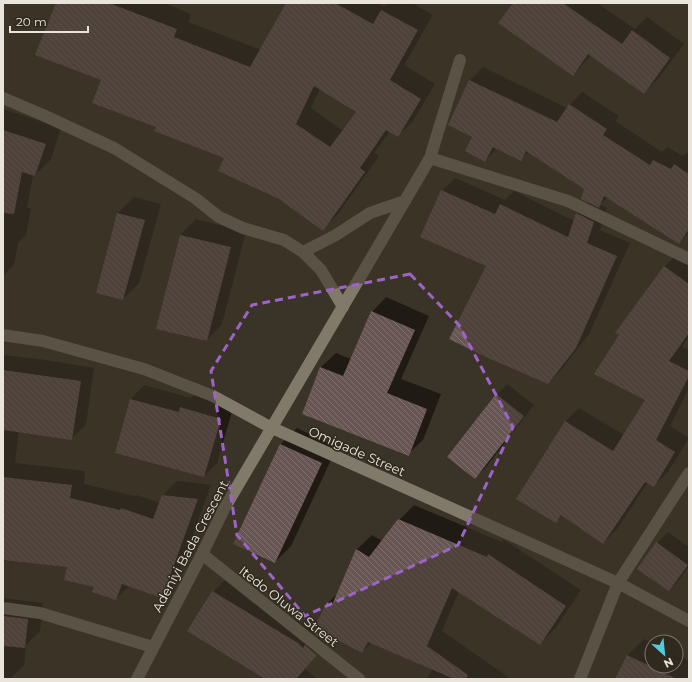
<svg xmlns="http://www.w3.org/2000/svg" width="692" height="682" viewBox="0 0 692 682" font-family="Montserrat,sans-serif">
<defs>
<pattern id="building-back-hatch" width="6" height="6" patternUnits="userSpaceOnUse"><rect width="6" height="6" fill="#685655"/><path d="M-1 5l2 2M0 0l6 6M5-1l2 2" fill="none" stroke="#7e6e6d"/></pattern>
</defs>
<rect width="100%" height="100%" fill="#3a3327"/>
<path fill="#0007" fill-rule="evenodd" d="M 57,3 L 164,3 L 191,14 L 188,22 L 261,50 L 287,3 L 378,3 L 385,7 L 390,3 L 412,3 L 433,15 L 404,65 L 435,84 L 413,121 L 397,136 L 390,131 L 374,153 L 379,156 L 338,214 L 322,229 L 225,157 L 157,126 L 102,80 ZM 320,89 L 357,111 L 343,131 L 311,108 Z
M 514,3 L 597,3 L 635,29 L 647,17 L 684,44 L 658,79 L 643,93 L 591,55 L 573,75 Z
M 483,67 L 567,108 L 582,92 L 619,116 L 615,121 L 662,152 L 667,147 L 683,156 L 688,152 L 689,152 L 689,233 L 679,243 L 608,197 L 600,205 L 607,208 L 600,230 L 630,243 L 589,334 L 561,370 L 548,383 L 488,266 L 442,191 L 455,178 L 505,200 L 514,191 L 574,221 L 577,214 L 589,202 L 586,189 L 528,152 L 521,159 L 497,148 L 485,161 L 473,136 L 449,124 L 470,80 Z
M 3,109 L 61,128 L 51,159 L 35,175 L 33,175 L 27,208 L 31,208 L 26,235 L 18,243 L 14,265 L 3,276 Z
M 134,197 L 161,204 L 139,283 L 123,299 L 97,292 L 118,213 Z
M 196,219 L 246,232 L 222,324 L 207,340 L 180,235 Z
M 679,252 L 689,260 L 689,337 L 682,347 L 689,350 L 689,388 L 670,426 L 689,438 L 668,472 L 653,486 L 648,482 L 617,529 L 603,543 L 562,515 L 556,522 L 565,422 L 579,408 L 624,435 L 646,400 L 620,335 L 617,333 L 665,266 Z
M 386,297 L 429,316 L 401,379 L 441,394 L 423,440 L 408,454 L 303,413 L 321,367 L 336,353 L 351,359 L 372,312 Z
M 3,355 L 39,359 L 94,368 L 86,425 L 72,438 L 19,431 L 15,463 L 85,471 L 84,484 L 134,496 L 136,495 L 160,503 L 163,495 L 177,481 L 211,485 L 175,583 L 162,597 L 129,586 L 116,599 L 95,586 L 69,566 L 7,559 L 3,563 Z
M 507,384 L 534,405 L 486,467 L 475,478 L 497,395 Z
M 144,385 L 191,398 L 195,394 L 234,405 L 217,463 L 204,476 L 116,453 L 131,399 Z
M 297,428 L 337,447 L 291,546 L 275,562 L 281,444 Z
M 414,505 L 502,542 L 504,540 L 581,590 L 555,629 L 539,644 L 459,591 L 442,631 L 511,679 L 426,679 L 433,669 L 371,643 L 362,652 L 332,636 L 305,669 L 317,679 L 259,679 L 262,676 L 213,592 L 227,578 L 314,631 L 328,603 L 338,593 L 356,550 L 372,535 L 382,541 L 399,520 Z
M 668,532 L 689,547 L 689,566 L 680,579 L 669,590 L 657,543 Z
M 3,598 L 43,603 L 40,631 L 26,645 L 24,665 L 10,679 L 3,679 Z
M 644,639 L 652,643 L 652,666 L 676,666 L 676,655 L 689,661 L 689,679 L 616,679 L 628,655 Z"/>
<path fill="url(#building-back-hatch)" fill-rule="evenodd" d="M 56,3 L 109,3 L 177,29 L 174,37 L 250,67 L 286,3 L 335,3 L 373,24 L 381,10 L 418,30 L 390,80 L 421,99 L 398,137 L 386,130 L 360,168 L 365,172 L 323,231 L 279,199 L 218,171 L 224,158 L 154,131 L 156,127 L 92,103 L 101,80 L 35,55 ZM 314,86 L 356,112 L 330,147 L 296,124 Z
M 513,3 L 563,3 L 622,44 L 632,30 L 670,58 L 644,94 L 588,54 L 573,76 L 498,23 Z
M 469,80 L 557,122 L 569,104 L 607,129 L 603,135 L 650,165 L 653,160 L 671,169 L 674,164 L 689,174 L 689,229 L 679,244 L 604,196 L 599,208 L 581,199 L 584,189 L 526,151 L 521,161 L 493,147 L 485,162 L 465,151 L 472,137 L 448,125 Z
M 3,130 L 46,144 L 35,176 L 22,172 L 14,214 L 3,213 Z
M 441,190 L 495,214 L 500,204 L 568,237 L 576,213 L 594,222 L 587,243 L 617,256 L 576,348 L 548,384 L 486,357 L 449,339 L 486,266 L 420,237 Z
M 117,213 L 145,220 L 123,300 L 96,293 Z
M 180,235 L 231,247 L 207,341 L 156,329 Z
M 664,266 L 689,284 L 689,333 L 669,361 L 689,371 L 689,376 L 656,440 L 675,452 L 654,487 L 645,482 L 603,544 L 561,515 L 556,523 L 516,499 L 565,421 L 613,451 L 645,400 L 594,374 L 619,335 L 615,333 Z
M 371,311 L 415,330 L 387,393 L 427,409 L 409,456 L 302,414 L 320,367 L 343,376 Z
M 3,370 L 81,381 L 72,440 L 3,430 Z
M 496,394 L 524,416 L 475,479 L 447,457 Z
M 130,399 L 179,412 L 180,407 L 221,419 L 204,477 L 115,453 Z
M 280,444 L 322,463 L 275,563 L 233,544 Z
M 3,477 L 72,485 L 70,498 L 120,510 L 121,508 L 153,519 L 162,495 L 198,499 L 162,598 L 122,584 L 116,600 L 92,592 L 94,587 L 64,580 L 67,567 L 3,560 Z
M 398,519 L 487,557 L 488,554 L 566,606 L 540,645 L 452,588 L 427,646 L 468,675 L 466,679 L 454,679 L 368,642 L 362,653 L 332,637 L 326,643 L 312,632 L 327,602 L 332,605 L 356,549 L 369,557 Z
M 656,542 L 688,565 L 669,591 L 637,569 Z
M 212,591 L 298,643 L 303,648 L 305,645 L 317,655 L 296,679 L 265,679 L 187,631 Z
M 3,616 L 28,619 L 25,648 L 3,646 Z
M 627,655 L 677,679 L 615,679 Z"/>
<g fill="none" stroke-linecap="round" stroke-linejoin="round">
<path stroke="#817a6b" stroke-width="12" d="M 3,98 L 43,115 L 114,148 L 195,198 L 219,217 L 243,228 L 284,240 L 303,252 L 321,270 L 343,307
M 430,158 L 568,201 L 689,259
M 303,252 L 336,235 L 370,213 L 405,201
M 3,335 L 43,341 L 144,369 L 213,396 L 270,427 L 618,583 L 689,621
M 202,554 L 359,679
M 3,608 L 40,613 L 153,647
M 137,679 L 202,554 L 224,509 L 430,158 L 460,60
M 580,679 L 618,583 L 689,473"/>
</g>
<path d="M0 0H692V682H0ZM 410,274 L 459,325 L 513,427 L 458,545 L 305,616 L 237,535 L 211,371 L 252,305 Z" fill="#3a3327" fill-opacity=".55" fill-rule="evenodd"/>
<path fill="none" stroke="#9c64c8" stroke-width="3" stroke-dasharray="8 5" stroke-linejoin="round" d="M 410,274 L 459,325 L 513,427 L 458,545 L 305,616 L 237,535 L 211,371 L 252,305 Z"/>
<g text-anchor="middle" stroke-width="3" stroke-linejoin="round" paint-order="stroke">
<g font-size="13" fill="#e9e5dd" stroke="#30291d">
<text transform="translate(357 451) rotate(24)" y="5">Omigade Street</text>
<text transform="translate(190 546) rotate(-62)" y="5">Adeniyi Bada Crescent</text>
<text transform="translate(289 606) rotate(38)" y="5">Itedo Oluwa Street</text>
</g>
</g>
<rect width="692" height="682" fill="none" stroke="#e9e5dd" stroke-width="8"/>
<g transform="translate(664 654) rotate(153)"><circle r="19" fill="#30291d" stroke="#7a746a"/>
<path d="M0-3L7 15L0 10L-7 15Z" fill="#54cadd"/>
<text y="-6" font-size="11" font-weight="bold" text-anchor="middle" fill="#e9e5dd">N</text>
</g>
<path d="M10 26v6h78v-6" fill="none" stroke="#e9e5dd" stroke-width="2"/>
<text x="16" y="26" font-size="12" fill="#e9e5dd" stroke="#30291d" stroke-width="3" paint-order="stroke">20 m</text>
</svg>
